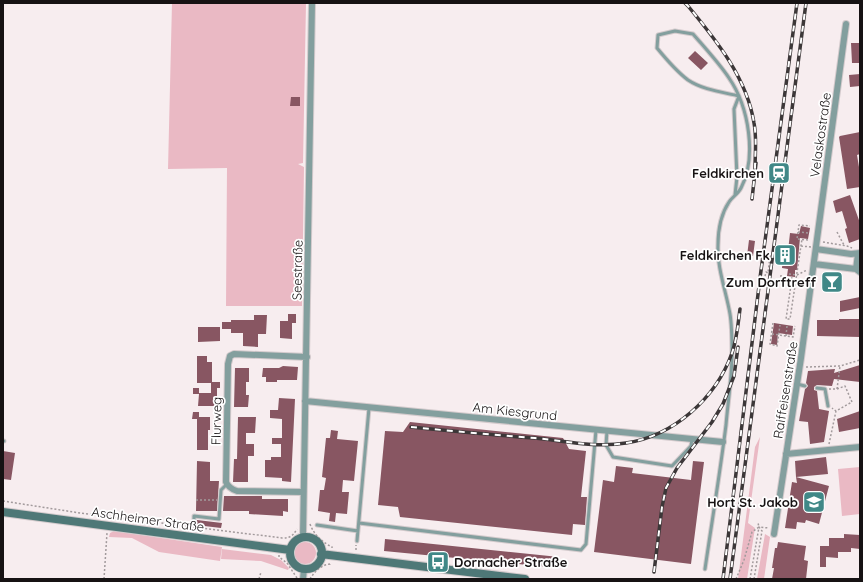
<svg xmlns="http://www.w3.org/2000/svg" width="863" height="582" viewBox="0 0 863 582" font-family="Quicksand,sans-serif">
<rect width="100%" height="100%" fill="#f7edef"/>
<path fill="#eab9c4" d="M 172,3 L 306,3 L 303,163 L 298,164 L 304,167 L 302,306 L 226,306 L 227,168 L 168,169 Z
M 760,437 L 748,523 L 755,528 L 747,579 L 738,579 L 755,447 Z
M 860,467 L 860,514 L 842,516 L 838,469 Z
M 114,531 L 222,547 L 220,561 L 159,552 L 132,538 L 109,537 L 110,533 Z
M 765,534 L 770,537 L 764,579 L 757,579 Z
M294 553a11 11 0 1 1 22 0a11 11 0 1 1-22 0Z
M 222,549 L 271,555 L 281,560 L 289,568 L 288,570 L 261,561 L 221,559 Z"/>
<path fill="#885662" d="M 851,43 L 860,43 L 860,63 L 852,63 Z
M 695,51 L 708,63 L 701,70 L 688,58 Z
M 860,74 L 860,86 L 850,87 L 849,75 Z
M 291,97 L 300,97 L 300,106 L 290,106 Z
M 860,132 L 860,154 L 857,155 L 860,173 L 860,187 L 847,189 L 839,137 L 840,136 Z
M 850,195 L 860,223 L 860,239 L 849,243 L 845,229 L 847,228 L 842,211 L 836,213 L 833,201 Z
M 801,226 L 810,228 L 808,239 L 800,238 L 797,270 L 795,270 L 795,277 L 787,276 L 788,269 L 782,268 L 784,251 L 788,251 L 790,233 L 799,234 Z
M 749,240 L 755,241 L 753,256 L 747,256 Z
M 824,279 L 841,281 L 840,289 L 823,287 Z
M 860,297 L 860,308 L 840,312 L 840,301 Z
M 288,314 L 296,314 L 296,323 L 292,323 L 292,339 L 280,338 L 280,321 L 288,321 Z
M 254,315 L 267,315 L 266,334 L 258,334 L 258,347 L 243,346 L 243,333 L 231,333 L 231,329 L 222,329 L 222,322 L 231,322 L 231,320 L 254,320 Z
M 839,319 L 860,319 L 860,337 L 817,336 L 817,320 L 839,320 Z
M 774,323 L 793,326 L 792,335 L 778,333 L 777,345 L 771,344 Z
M 198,327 L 220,327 L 220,341 L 198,342 Z
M 197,356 L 207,356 L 207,362 L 212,362 L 212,382 L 220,382 L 220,388 L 217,388 L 217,406 L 198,406 L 199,394 L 193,394 L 193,388 L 199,388 L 199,393 L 211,393 L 211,383 L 197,383 Z
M 860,365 L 860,382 L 834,379 L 832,386 L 817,385 L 814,387 L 814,390 L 817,391 L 819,409 L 829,411 L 824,442 L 810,444 L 808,422 L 799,421 L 805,389 L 808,386 L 806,383 L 808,371 L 835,369 L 834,373 Z
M 283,366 L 298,367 L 297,380 L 277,380 L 277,382 L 266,382 L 266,377 L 262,377 L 263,368 L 279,368 Z
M 235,368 L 249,368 L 249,382 L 246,382 L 246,395 L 249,395 L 248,407 L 234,407 Z
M 279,398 L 295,399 L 291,482 L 282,481 L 282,478 L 265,477 L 265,460 L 271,460 L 271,457 L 281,457 L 281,444 L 272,444 L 272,438 L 282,438 L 282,419 L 270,418 L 270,410 L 278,410 Z
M 860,411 L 860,428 L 839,432 L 837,419 Z
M 193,412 L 199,412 L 199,417 L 210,417 L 210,430 L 208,430 L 208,450 L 197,450 L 197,419 L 192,419 Z
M 238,417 L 256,417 L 255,433 L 246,433 L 246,444 L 254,444 L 254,456 L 248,456 L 248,482 L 233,482 L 234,459 L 237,459 Z
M 410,422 L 563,438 L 569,449 L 586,451 L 581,497 L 587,497 L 585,525 L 573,524 L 572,535 L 400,517 L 398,507 L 378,505 L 385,431 L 403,432 Z
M 331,430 L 338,431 L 337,439 L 358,441 L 354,481 L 343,480 L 342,492 L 349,492 L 347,514 L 336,513 L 335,522 L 329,521 L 330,513 L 318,511 L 320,490 L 324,490 L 326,478 L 322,477 L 326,438 L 330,438 Z
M 3,451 L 15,453 L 11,480 L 3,479 Z
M 826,457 L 828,474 L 796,477 L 795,461 Z
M 197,461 L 210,462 L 210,481 L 219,481 L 217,511 L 196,511 Z
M 693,461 L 704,462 L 691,564 L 594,552 L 603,480 L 614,482 L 616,466 L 633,468 L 632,473 L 691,480 Z
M 796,477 L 829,486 L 819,524 L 806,520 L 805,523 L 797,522 L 796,529 L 785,528 L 792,482 L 797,483 Z
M 224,496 L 262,496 L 262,499 L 288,499 L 288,512 L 283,511 L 283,516 L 249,514 L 249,511 L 223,511 Z
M 197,520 L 222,523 L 221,528 L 196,525 Z
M 844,534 L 860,535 L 860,549 L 851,548 L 851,552 L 838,552 L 838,558 L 826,557 L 826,567 L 820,567 L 820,546 L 829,546 L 829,538 L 844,538 Z
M 385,539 L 559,557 L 558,568 L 384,551 Z
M 778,542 L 806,546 L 804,560 L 808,561 L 806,579 L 772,579 L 774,568 L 772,568 L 775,548 L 777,548 Z"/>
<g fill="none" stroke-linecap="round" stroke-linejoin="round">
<g stroke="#d3cacc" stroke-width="5">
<path id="service" d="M 735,195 L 737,177 L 734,109 L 739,96
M 797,384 L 805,386
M 817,388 L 825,389 L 828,406
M 607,431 L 606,445 L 613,457 L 672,466 L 691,446 L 692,439
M 3,441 L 4,441
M 194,520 L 194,516 L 219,519 L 221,490 L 227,484
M 359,523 L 581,550 L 586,544 L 596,430
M 317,525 L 358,531
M 357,541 L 369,408
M 705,569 C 712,521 720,473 726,425 C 728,401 732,377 732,353 C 732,340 732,326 730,314 C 726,291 717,268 718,245 C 718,231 721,214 729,202 C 732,197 738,194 741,188 C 757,157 749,107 729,78 C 719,63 705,48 693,34 L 675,31 L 658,35 L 657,48 C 666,59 676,71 688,80 C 703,90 722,92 739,96"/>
</g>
<g stroke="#d3cacc" stroke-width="8">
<path id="minor" d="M 816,249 L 851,254 L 860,253
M 814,264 L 856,269 L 860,272
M 856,269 L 858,254
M 305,401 L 723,442
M 786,454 L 860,447
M 303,492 L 237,491 C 231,489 228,487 226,482 L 228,364 L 230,356 L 234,354 L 307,357
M 774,534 L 801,358 L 846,24
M 303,537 L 312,3
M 303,579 L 304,569"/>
</g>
<g stroke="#d3cacc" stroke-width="10">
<path id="secondary" d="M 3,512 L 290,550
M290 553a16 16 0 1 1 32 0a16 16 0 1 1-32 0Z
M 321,554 L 525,579"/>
</g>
<path stroke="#a29a9c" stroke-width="1.5" stroke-dasharray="2 2" stroke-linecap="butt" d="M 798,232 L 809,233
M 837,232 L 844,245
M 808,240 L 797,239 L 799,225 L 810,226
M 823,242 L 847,246 L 852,248
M 801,246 L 811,247
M 765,256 L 771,256
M 789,274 L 797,275 L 807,270
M 781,275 L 781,277 L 792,278 L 786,319 L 790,319 L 802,239
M 765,276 L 766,272 L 768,273 L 770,256
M 773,323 L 770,344 L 777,346 L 780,325
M 772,334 L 793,337 L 795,326
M 786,336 L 787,326
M 806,367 L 840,366 L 860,360
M 829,389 L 837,389 L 845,386 L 852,402 L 836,411 L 832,408
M 837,389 L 840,366
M 829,444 L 836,411
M 196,500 L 217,500
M 3,501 L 80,513 L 282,538 C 290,538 293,536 297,529
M 310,524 C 314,535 322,542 332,547 L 332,548
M 356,550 L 356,545
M 279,555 L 279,557 L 287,563 L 297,578
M 104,579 L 107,533
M 259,579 L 261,572
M 310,579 C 315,571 321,565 330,564 L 330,562
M 736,579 L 744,560 L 752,532 L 759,527 L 758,523
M 750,579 L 759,527
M 754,579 L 762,531 L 759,527 L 769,528"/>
<use href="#service" stroke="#839f9e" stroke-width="3"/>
<use href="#minor" stroke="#839f9e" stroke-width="6"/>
<use href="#secondary" stroke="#4e7877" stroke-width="8"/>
<g stroke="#3c3738" stroke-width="3.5">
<path id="rail" d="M 685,3 L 688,6 C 716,40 747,78 754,123 C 757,138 755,154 755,169
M 752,199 L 756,163
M 411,427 C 452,431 494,435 535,438 C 565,441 596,448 626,443 C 674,436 716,398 732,353 C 737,339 738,324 740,309
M 654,572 L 662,507 L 666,488 L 677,468 L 712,422 L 723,404 L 734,376 L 738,347
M 723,579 L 760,278 L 797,3
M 730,579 L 806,3"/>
</g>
<use href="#rail" stroke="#fff" stroke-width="2" stroke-dasharray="6" stroke-linecap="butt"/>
</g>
<defs>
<g id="station-square" transform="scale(1.15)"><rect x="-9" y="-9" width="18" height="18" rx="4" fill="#408887" stroke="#fff"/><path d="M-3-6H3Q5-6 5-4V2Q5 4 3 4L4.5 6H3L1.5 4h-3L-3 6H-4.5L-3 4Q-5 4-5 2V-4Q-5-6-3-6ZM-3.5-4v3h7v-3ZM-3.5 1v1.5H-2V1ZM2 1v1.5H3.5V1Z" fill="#fff"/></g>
<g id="building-square" transform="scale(1.15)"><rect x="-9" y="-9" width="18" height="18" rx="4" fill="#408887" stroke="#fff"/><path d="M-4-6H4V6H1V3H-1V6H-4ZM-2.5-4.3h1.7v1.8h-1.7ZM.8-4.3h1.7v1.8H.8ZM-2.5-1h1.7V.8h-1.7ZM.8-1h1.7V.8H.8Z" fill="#fff"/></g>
<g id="bar-square" transform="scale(1.15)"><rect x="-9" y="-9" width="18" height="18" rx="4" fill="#408887" stroke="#fff"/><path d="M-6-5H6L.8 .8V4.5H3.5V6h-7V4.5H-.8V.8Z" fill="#fff"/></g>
<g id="school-square" transform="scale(1.15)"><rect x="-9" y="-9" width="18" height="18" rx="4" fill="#408887" stroke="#fff"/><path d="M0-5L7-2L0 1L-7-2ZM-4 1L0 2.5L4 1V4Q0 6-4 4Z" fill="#fff"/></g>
<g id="bus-square" transform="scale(1.15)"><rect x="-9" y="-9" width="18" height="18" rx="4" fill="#408887" stroke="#fff"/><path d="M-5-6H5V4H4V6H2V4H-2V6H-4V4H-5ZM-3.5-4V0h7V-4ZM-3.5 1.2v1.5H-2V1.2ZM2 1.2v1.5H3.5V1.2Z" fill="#fff"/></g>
</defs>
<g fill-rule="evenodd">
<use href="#station-square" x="779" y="173"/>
<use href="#building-square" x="785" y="255"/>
<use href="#bar-square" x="832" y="282"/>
<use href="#school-square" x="814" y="502"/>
<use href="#bus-square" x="438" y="562"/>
</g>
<g text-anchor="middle" stroke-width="3.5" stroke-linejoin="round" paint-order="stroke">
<g font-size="13" fill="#161213" stroke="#fff">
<text transform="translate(820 135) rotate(-82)" y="5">Velaskostraße</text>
<text transform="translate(297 270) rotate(-89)" y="5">Seestraße</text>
<text transform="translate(785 390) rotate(-81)" y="5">Raiffeisenstraße</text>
<text transform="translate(515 411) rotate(6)" y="5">Am Kiesgrund</text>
<text transform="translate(216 421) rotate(-89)" y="5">Flurweg</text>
<text transform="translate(148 519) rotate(8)" y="5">Aschheimer Straße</text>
</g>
<g font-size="13" font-weight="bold" fill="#161213" stroke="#fff" text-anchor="end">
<text x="764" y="178">Feldkirchen</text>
<text x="770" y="260">Feldkirchen Fk</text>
<text x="816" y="287">Zum Dorftreff</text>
<text x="798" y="507">Hort St. Jakob</text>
<text x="454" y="567" text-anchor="start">Dornacher Straße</text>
</g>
</g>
<rect width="863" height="582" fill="none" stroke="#161213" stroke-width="8"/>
</svg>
